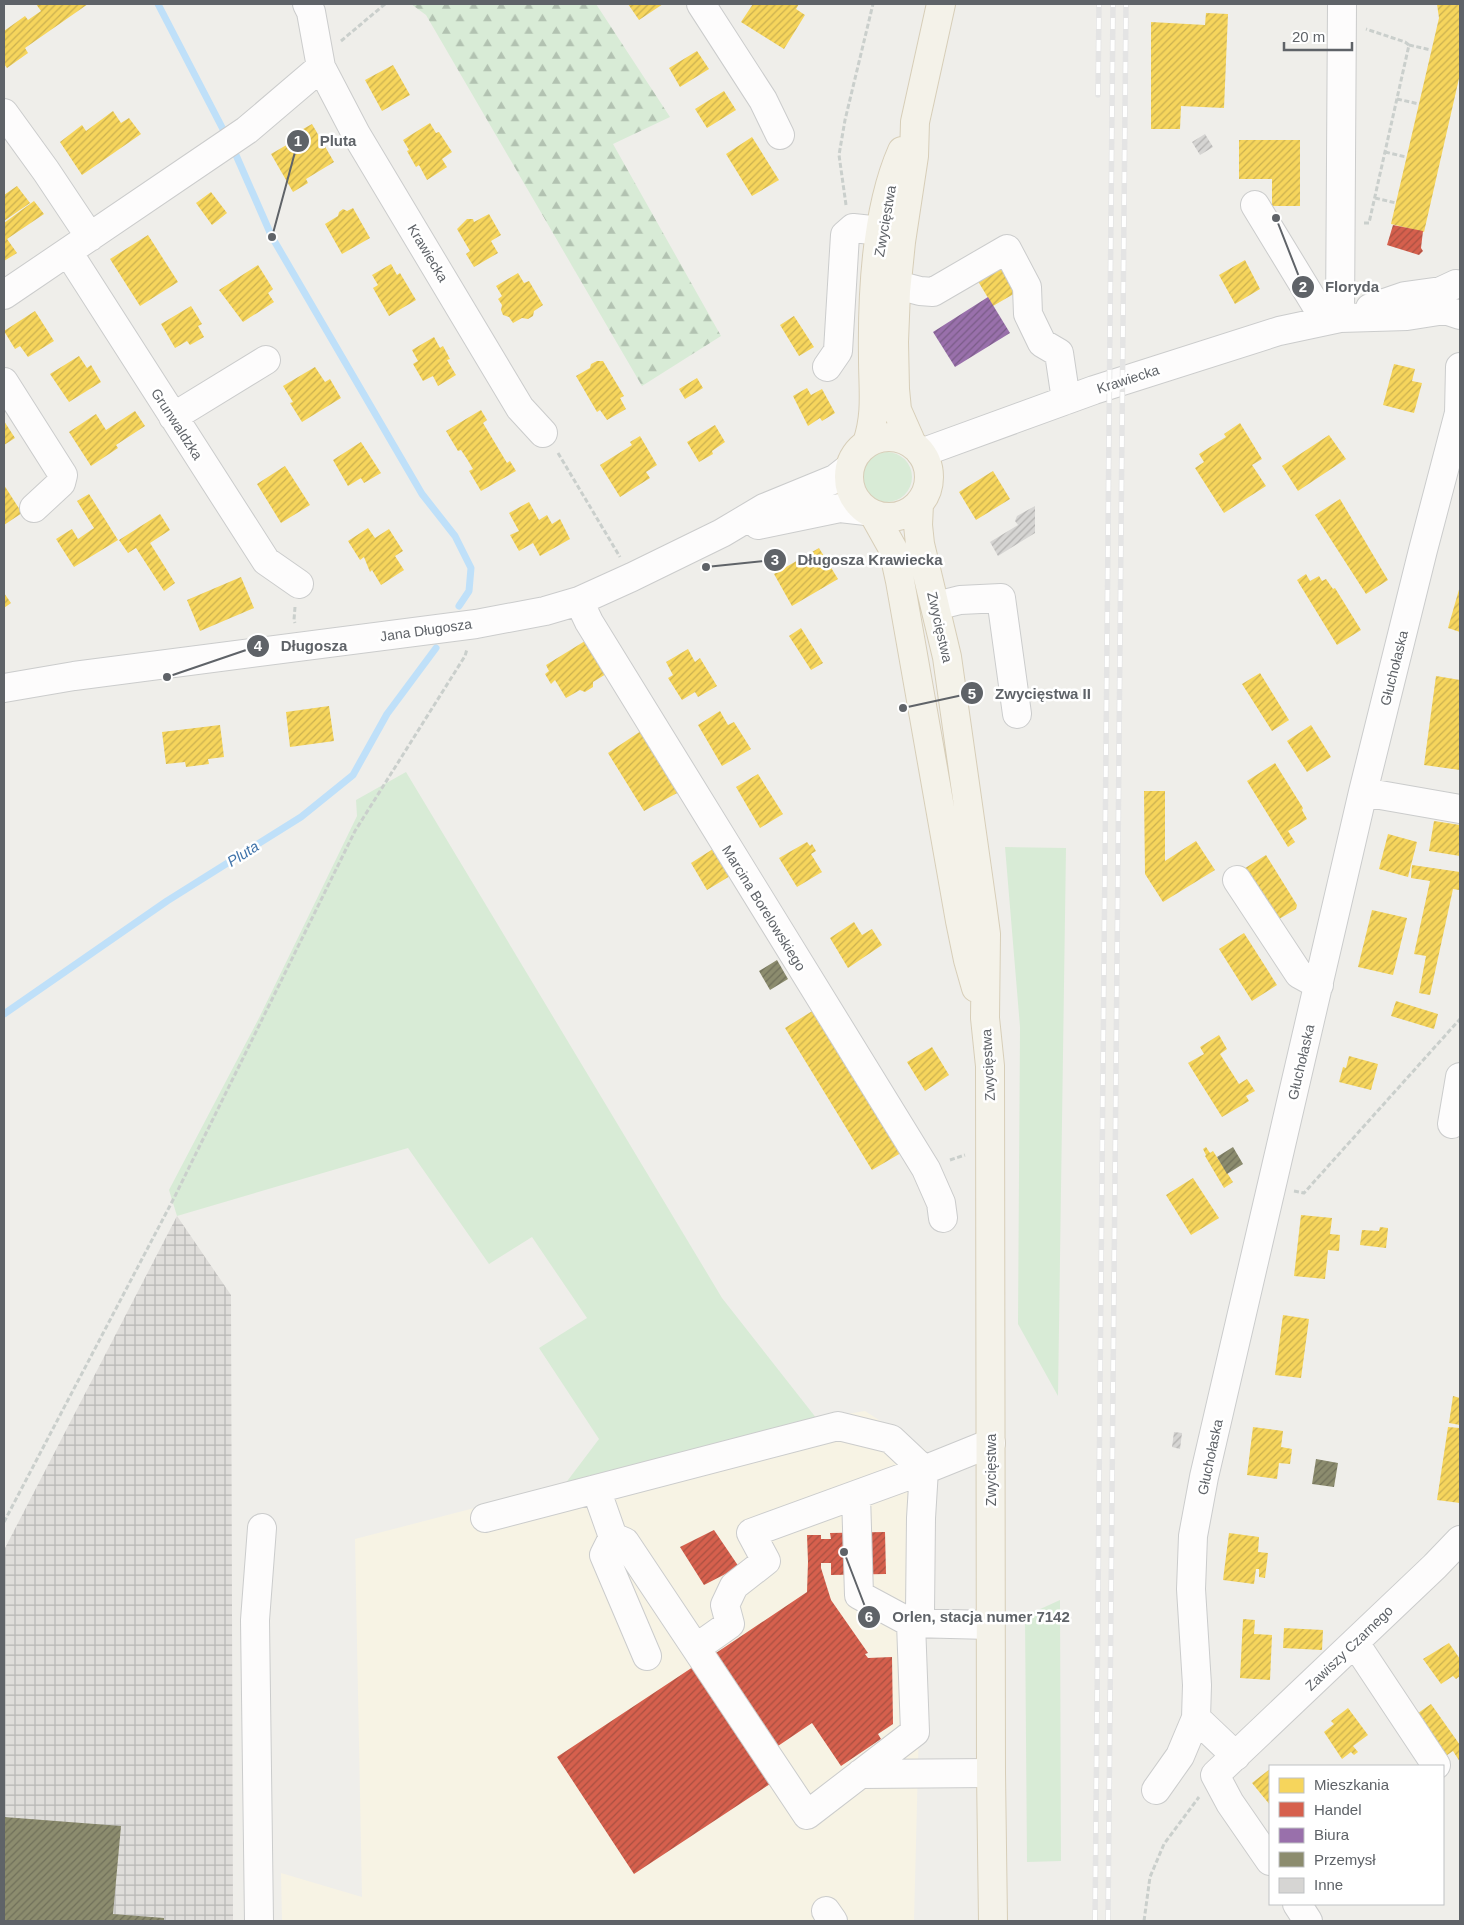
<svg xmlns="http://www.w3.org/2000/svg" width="1464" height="1925" viewBox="0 0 1464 1925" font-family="Arial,sans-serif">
<defs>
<pattern id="industrial-grid" width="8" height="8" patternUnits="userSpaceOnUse" patternTransform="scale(1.25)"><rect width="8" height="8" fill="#dfddda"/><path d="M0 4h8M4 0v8" fill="none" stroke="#b8b7b5"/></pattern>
<pattern id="forest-firs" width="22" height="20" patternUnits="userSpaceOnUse" patternTransform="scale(1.25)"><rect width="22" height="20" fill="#d8ebd6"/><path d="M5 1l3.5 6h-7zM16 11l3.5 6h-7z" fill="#b2c2b1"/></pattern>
<pattern id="homes-hatch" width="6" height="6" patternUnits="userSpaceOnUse" patternTransform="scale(1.25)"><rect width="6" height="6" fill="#f6d55c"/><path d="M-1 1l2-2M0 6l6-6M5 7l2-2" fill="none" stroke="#cab050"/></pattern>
<pattern id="shops-hatch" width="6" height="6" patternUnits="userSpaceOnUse" patternTransform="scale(1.25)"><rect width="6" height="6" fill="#d6604d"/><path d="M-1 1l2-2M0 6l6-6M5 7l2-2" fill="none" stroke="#a85042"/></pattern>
<pattern id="offices-hatch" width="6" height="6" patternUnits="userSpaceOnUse" patternTransform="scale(1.25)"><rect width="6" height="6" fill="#9970ab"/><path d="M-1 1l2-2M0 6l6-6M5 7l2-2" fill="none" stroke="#7a5c88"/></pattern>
<pattern id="industry-hatch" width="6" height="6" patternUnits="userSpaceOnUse" patternTransform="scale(1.25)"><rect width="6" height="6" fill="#8c8c6e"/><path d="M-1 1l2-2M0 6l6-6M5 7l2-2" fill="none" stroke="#70705a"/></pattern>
<pattern id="building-hatch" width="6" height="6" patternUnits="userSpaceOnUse" patternTransform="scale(1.25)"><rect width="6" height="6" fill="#d6d5d3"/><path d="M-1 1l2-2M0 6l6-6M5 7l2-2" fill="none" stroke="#b1b0af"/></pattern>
</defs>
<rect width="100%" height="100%" fill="#efeeea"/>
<path fill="#f7f3e4" d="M 865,1411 L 926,1450 L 914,1921 L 282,1921 L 281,1873 L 362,1897 L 355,1539 L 817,1419 Z"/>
<path fill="url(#industrial-grid)" d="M 177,1216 L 231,1295 L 233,1921 L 4,1921 L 4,1550 Z"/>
<path fill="#d8ebd6" d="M862 477a25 25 0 1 1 50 0a25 25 0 1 1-50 0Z
M 406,772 L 722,1298 L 817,1419 L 565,1484 L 599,1439 L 539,1348 L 587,1318 L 532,1237 L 489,1264 L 408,1148 L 177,1216 L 169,1190 L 259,1018 L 357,816 L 356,800 Z
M 1005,847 L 1066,848 L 1058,1396 L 1018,1324 L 1020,1027 Z
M 1060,1600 L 1061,1861 L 1027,1862 L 1025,1616 Z"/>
<path fill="url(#forest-firs)" d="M 411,4 L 596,4 L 670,117 L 613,144 L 721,336 L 642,386 L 426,15 Z"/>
<path fill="url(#homes-hatch)" d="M 36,4 L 88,4 L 25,48 L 28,53 L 7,68 L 4,64 L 4,31 L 25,16 L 28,20 L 41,11 Z
M 628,4 L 663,4 L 639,20 Z
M 753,4 L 799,4 L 796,9 L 805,15 L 784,49 L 741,22 Z
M 1437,4 L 1460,4 L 1460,74 L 1424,232 L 1391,224 L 1439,18 Z
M 1206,13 L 1228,14 L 1224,108 L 1181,106 L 1180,129 L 1151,129 L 1151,22 L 1205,25 Z
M 697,51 L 709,69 L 680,87 L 669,68 Z
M 393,65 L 410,95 L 382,111 L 365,80 Z
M 724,91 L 736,110 L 707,128 L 695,109 Z
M 113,111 L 121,123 L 129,118 L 141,134 L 82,175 L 60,142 L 82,125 L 86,131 Z
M 430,123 L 436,133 L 439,132 L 452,152 L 442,159 L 447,167 L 427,180 L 419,165 L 416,167 L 407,151 L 409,150 L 403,140 Z
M 312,124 L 334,162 L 306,179 L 308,183 L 293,192 L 271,154 L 290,143 L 287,138 Z
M 752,137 L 779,180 L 752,196 L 726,154 Z
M 1239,140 L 1300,140 L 1300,206 L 1272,206 L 1272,179 L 1239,179 Z
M 17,186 L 30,203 L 4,221 L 4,195 Z
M 211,192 L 227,213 L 212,225 L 196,203 Z
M 34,201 L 44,214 L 7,239 L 17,253 L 4,261 L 4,223 Z
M 353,208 L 370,238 L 342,254 L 325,224 L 338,216 L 339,212 L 343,209 L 347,211 Z
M 489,214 L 501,235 L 491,241 L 498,253 L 474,267 L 466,254 L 470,251 L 457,229 L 467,219 L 473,219 L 474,222 Z
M 148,235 L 178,282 L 140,306 L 110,259 Z
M 1245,260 L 1260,289 L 1235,304 L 1219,275 Z
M 1000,263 L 1017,292 L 993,306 L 976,278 Z
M 391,264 L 397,275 L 400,273 L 416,300 L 389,316 L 373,288 L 378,285 L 372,275 Z
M 258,265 L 273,289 L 268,293 L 274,302 L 243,322 L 219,290 Z
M 518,273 L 524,283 L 529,281 L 543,305 L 534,311 L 533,316 L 528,319 L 522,318 L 513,323 L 509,317 L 503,315 L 501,310 L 502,305 L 498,299 L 502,296 L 496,286 Z
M 191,306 L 202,324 L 198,326 L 204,337 L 190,345 L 187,341 L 175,348 L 161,324 Z
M 35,311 L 54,341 L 28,357 L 20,346 L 15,349 L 4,331 Z
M 794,316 L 814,347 L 799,356 L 780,325 Z
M 434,337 L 440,348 L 443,346 L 450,359 L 447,360 L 456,375 L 438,386 L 433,376 L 423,381 L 413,364 L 418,361 L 412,350 Z
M 79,356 L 87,368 L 91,365 L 101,382 L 69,402 L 50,374 Z
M 597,361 L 603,361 L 624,396 L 620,398 L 626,409 L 607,420 L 600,410 L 597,412 L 576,376 L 590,368 L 591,364 Z
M 1394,364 L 1415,369 L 1412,381 L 1422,383 L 1414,413 L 1383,405 Z
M 315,367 L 325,382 L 330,379 L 341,398 L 302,422 L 290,403 L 293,402 L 283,386 Z
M 697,378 L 703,388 L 685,399 L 679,389 Z
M 807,388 L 811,395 L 822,389 L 835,413 L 822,421 L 820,418 L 808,426 L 793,396 Z
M 481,410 L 487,420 L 483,423 L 507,463 L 510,461 L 516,471 L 481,491 L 469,471 L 473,469 L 467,459 L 461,450 L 458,451 L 446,431 Z
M 135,411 L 145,426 L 116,445 L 118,448 L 91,466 L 69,432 L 96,414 L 106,430 Z
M 4,421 L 15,438 L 4,445 Z
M 1240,423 L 1262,459 L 1252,465 L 1266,486 L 1224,513 L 1195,468 L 1204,462 L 1199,454 L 1226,437 L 1224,434 Z
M 715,425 L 725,442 L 712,451 L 713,454 L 699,462 L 687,442 Z
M 1329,435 L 1346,459 L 1298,491 L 1282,466 Z
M 640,436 L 657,465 L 646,472 L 650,478 L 620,497 L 600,465 L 632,445 L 630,442 Z
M 361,442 L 381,473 L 364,483 L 361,478 L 348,486 L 333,460 Z
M 285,466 L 310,505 L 281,523 L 257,484 Z
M 993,471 L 1010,499 L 976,520 L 959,492 Z
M 4,485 L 22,513 L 4,525 Z
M 89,494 L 118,540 L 74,567 L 56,539 L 72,529 L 78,539 L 94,528 L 77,501 Z
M 1340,499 L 1388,580 L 1366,594 L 1315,515 Z
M 529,502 L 539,520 L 547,515 L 552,524 L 560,519 L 570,539 L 540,556 L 533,543 L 519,551 L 510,535 L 519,531 L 509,513 Z
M 160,514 L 170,530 L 150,543 L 175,583 L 164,591 L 136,548 L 128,553 L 119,540 Z
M 368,528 L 375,538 L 389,529 L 403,551 L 395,556 L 404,570 L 381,585 L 372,570 L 370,572 L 364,557 L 360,560 L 348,541 Z
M 819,548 L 838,579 L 792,606 L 774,574 Z
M 1306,574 L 1310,581 L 1319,576 L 1322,581 L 1326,579 L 1333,589 L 1335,588 L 1361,630 L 1337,645 L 1297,580 Z
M 241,577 L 254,608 L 200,631 L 187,600 Z
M 1460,586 L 1460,632 L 1448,628 Z
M 4,593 L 11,603 L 4,608 Z
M 801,628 L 823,663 L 811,670 L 789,636 Z
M 585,641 L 606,674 L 593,682 L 593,687 L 585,692 L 580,690 L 566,698 L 555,680 L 551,684 L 545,674 L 549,671 L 546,665 Z
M 688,649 L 695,662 L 700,658 L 717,686 L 698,697 L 695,692 L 682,700 L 668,678 L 673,675 L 666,662 Z
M 1260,673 L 1289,720 L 1272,731 L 1242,684 Z
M 1436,676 L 1460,680 L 1460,770 L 1424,765 Z
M 329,706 L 334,741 L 290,747 L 286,712 Z
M 720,711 L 728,725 L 734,722 L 751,749 L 722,766 L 698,725 Z
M 220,725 L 224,757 L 208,759 L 209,764 L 186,767 L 185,762 L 166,764 L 162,732 Z
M 1311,725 L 1331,757 L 1307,772 L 1287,741 Z
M 641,731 L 647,743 L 679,792 L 644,811 L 608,753 Z
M 1275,763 L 1303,808 L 1302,810 L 1307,819 L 1288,831 L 1295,842 L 1288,847 L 1247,781 Z
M 758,774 L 783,814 L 760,828 L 736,787 Z
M 1144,791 L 1165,791 L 1165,861 L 1196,841 L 1215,870 L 1163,902 L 1145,874 Z
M 1434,821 L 1460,825 L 1460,856 L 1429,851 Z
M 1388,834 L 1417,842 L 1408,877 L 1379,869 Z
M 807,842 L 810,846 L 812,844 L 816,851 L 811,854 L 822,872 L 797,887 L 779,858 Z
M 713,849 L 730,876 L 707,890 L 691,863 Z
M 1266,855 L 1297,905 L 1296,909 L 1274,922 L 1242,870 Z
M 1412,865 L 1460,872 L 1459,890 L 1453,889 L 1430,995 L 1419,993 L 1426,956 L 1414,954 L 1430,881 L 1411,878 Z
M 1372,910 L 1407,918 L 1393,975 L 1358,967 Z
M 854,922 L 862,935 L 872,929 L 882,945 L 848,968 L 830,938 Z
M 1244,933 L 1277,985 L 1252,1001 L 1219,949 Z
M 1396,1001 L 1438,1014 L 1434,1029 L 1391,1016 Z
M 814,1010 L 901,1153 L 872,1170 L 785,1028 Z
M 1219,1035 L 1227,1049 L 1220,1054 L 1239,1084 L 1247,1079 L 1255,1091 L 1246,1096 L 1249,1101 L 1222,1117 L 1188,1063 L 1204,1054 L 1200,1047 Z
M 932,1047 L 949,1075 L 925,1091 L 907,1062 Z
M 1349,1056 L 1378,1064 L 1371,1090 L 1339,1082 L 1343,1067 L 1346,1068 Z
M 1206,1147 L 1210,1153 L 1213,1151 L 1233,1182 L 1224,1188 L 1205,1156 L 1206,1155 L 1203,1149 Z
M 1193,1178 L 1219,1218 L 1191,1235 L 1166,1195 Z
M 1301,1215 L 1332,1218 L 1330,1234 L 1340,1235 L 1339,1251 L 1328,1250 L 1325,1279 L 1294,1276 Z
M 1380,1227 L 1388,1228 L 1386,1248 L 1360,1245 L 1362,1230 L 1379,1231 Z
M 1283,1315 L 1309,1319 L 1301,1378 L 1275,1375 Z
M 1453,1396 L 1460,1398 L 1460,1425 L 1449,1423 Z
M 1253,1427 L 1283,1431 L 1281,1447 L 1292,1449 L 1290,1464 L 1279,1463 L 1277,1479 L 1247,1475 Z
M 1448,1427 L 1460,1428 L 1460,1503 L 1437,1500 Z
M 1229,1533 L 1259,1537 L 1258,1552 L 1268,1553 L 1265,1578 L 1259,1577 L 1259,1569 L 1256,1569 L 1254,1584 L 1223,1580 Z
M 1243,1619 L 1255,1620 L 1254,1634 L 1272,1635 L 1270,1680 L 1240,1678 Z
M 1284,1628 L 1323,1630 L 1322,1650 L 1283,1648 Z
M 1449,1643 L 1460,1659 L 1460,1676 L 1456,1679 L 1453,1676 L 1441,1684 L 1423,1659 Z
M 1431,1704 L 1460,1745 L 1460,1762 L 1453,1751 L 1440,1760 L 1411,1718 Z
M 1348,1708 L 1368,1735 L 1353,1746 L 1358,1752 L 1354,1755 L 1351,1752 L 1342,1759 L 1324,1732 L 1334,1724 L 1331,1721 Z
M 1270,1769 L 1270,1805 L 1252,1783 Z"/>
<path fill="url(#shops-hatch)" d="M 1393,225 L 1423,231 L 1421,248 L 1423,251 L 1419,255 L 1387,245 Z
M 714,1530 L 739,1567 L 704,1585 L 680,1547 Z
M 885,1532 L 886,1574 L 831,1575 L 831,1563 L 821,1563 L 821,1568 L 831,1600 L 868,1653 L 865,1654 L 868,1658 L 892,1657 L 893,1724 L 878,1734 L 881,1739 L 841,1766 L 812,1723 L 775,1748 L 713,1655 L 807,1592 L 808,1562 L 807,1535 L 821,1535 L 821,1539 L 831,1539 L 830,1533 Z
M 696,1665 L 773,1782 L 634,1874 L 557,1757 Z"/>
<path fill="url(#offices-hatch)" d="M 988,297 L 1010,333 L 955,367 L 933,332 Z"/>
<path fill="url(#industry-hatch)" d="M 777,960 L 788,979 L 770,990 L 759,971 Z
M 1233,1147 L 1243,1164 L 1227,1174 L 1217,1157 Z
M 1316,1459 L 1338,1463 L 1334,1487 L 1312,1484 Z
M 4,1817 L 121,1826 L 113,1914 L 164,1918 L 164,1921 L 4,1921 Z"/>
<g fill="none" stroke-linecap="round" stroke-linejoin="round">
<path stroke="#bfe0f9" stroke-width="7" d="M 158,4 L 227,137
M 232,146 L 272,237 L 422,494 L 455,536 L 471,568 L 469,591 L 459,606
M 4,1014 L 167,901 L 301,817 L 353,775 L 387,714 L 436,648"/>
</g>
<path fill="url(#building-hatch)" d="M 1205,134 L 1213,147 L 1200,155 L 1192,142 Z
M 1035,506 L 1035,533 L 998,556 L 990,542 L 1018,525 L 1015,521 L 1017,516 Z
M 1174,1432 L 1182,1433 L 1180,1449 L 1172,1447 Z"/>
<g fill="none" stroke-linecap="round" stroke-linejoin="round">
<g stroke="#cbcccc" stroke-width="30">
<path id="minor" d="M 307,4 L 311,12 L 321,67 L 356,134 L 520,408 L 543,433
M 701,4 L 763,100 L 780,135
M 4,113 L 46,171 L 90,237
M 1255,205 L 1325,320
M 68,252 L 266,561 L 299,584
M 897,285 L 920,291 L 933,292 L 1007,249 L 1027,287 L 1028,314 L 1042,343 L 1059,353 L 1066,400
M 4,295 L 247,130 L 321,67
M 1370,308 L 1405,296 L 1441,291 L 1456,284
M 1340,318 L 1342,4
M 827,367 L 838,351 L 845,235 L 853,228 L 881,231
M 4,382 L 63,475 L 61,483 L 34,508
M 1459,413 L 1460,367
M 173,417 L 266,360
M 921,453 L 1094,390 L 1279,331 L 1340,318 L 1407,316 L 1445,310 L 1460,315
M 758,525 L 840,508 L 866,511
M 579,601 L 589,622 L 926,1169 L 941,1203 L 943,1218
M 936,606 L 960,600 L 1001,598 L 1017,714
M 4,688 L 74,676 L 476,624 L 545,611 L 579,601 L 632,577 L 722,533 L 764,508 L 835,479 L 849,468
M 1363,792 L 1460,809
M 1237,880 L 1299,974 L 1319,985
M 1452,1124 L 1460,1077
M 596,1489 L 613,1537 L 604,1555 L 647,1656
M 856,1495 L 859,1595 L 911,1623 L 990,1625
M 485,1518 L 838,1426 L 891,1439 L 924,1470 L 921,1518 L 920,1612 L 911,1623 L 915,1732 L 807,1815 L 625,1542 L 613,1537
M 1355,1643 L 1436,1765
M 696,1648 L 730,1624 L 725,1605 L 734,1586 L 766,1561 L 751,1533 L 924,1470 L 991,1443
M 1196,1718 L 1236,1756
M 860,1774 L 991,1773
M 1156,1790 L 1180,1756 L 1196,1718 L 1197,1685 L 1191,1589 L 1193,1536 L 1204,1477 L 1363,792 L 1423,550 L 1460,409
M 1270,1861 L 1230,1803 L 1215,1775 L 1435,1566 L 1460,1540
M 1297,1904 L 1308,1921
M 826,1911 L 833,1921
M 259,1921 L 255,1620 L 262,1528"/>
</g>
<g stroke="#d7ceb8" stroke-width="30">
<path id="major" d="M849 477a40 40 0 1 1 80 0a40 40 0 1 1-80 0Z
M 867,443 C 877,414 873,389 873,359 C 872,295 876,210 902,151
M 912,444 L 897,410 L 895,389 L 894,342 L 896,291 L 901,242 L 914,156 L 915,122 L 941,4
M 919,504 L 918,525 L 920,544 L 947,657 L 982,904 L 986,934 L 985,1018 L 990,1066 L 991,1773 L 993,1921
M 874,515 L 893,549 L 900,581 L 960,921 L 968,960 L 976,988"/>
</g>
<path stroke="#cacfcc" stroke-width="3" stroke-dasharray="5 2.5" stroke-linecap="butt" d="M 341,41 L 385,4
M 1409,45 L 1431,50
M 1397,99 L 1419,104
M 1385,152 L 1406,157
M 1375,198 L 1396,203
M 846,205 L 839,155 L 845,120 L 873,4
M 1364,223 L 1369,223 L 1409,45 L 1405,42 L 1366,29
M 558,453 L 620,557
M 295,607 L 294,620 L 295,623
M 950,1160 L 965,1155
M 1294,1191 L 1304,1193 L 1460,1019
M 4,1522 L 174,1198 L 355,831 L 465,656 L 467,649
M 1144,1921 L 1150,1877 L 1164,1844 L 1199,1797"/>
<use href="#minor" stroke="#fdfcfc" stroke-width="28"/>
<use href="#major" stroke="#f4f2e9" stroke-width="28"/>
<g stroke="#e4e4e4" stroke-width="5.5">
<path id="rail" d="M 1098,95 L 1099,4
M 1095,1921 L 1113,4
M 1108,1921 L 1126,4"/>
</g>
<use href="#rail" stroke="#fff" stroke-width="4" stroke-dasharray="11" stroke-linecap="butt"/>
</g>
<g text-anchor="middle" stroke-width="5" stroke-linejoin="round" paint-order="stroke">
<g font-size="14" fill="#5f6368" stroke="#fff">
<text transform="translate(885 221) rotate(-80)" y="5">Zwycięstwa</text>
<text transform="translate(428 253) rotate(59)" y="5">Krawiecka</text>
<text transform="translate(1128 379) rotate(-18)" y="5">Krawiecka</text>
<text transform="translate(177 424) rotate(57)" y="5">Grunwaldzka</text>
<text transform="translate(940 627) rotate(77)" y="5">Zwycięstwa</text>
<text transform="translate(426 630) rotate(-8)" y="5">Jana Długosza</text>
<text transform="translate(1394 668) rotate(-76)" y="5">Głuchołaska</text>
<text transform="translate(764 908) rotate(58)" y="5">Marcina Borelowskiego</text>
<text transform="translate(1301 1062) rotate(-77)" y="5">Głuchołaska</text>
<text transform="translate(988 1065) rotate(-93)" y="5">Zwycięstwa</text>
<text transform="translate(1210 1457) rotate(-78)" y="5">Głuchołaska</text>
<text transform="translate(991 1470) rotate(-90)" y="5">Zwycięstwa</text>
<text transform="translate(1349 1648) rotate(-44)" y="5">Zawiszy Czarnego</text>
</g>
<g font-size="15" font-style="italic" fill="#4174aa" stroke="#fff">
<text transform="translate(243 854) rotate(-32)" y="5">Pluta</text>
</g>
</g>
<path fill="none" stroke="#5f6368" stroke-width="2" d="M272 237L298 141M1276 218L1303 287M706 567L775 560M167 677L258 646M903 708L972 693M844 1552L869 1617"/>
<g fill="#5f6368" stroke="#fff" stroke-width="2">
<circle cx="272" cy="237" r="5"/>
<circle cx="1276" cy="218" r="5"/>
<circle cx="706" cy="567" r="5"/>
<circle cx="167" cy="677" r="5"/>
<circle cx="903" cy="708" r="5"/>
<circle cx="844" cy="1552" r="5"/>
<circle cx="298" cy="141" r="12"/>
<circle cx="1303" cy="287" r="12"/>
<circle cx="775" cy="560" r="12"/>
<circle cx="258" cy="646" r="12"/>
<circle cx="972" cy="693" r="12"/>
<circle cx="869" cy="1617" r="12"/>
</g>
<g font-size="15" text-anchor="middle" font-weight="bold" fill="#fff">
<text x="298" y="146">1</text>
<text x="1303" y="292">2</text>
<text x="775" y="565">3</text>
<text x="258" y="651">4</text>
<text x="972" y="699">5</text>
<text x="869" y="1622">6</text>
</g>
<g font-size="15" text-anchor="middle" font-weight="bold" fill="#5f6368" stroke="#fff" stroke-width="5" stroke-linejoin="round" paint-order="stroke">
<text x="338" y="146">Pluta</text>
<text x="1352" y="292">Floryda</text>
<text x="870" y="565">Długosza Krawiecka</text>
<text x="314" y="651">Długosza</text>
<text x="1043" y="699">Zwycięstwa II</text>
<text x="981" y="1622">Orlen, stacja numer 7142</text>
</g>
<rect width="1464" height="1925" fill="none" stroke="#5f6368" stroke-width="10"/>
<rect x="1269" y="1765" width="175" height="140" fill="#ffffff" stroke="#bfc1c3"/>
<rect x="1279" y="1778" width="25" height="15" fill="#f6d55c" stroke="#bfc1c3"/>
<text x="1314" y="1790" font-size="15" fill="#5f6368">Mieszkania</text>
<rect x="1279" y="1802" width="25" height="15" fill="#d6604d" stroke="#bfc1c3"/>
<text x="1314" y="1815" font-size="15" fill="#5f6368">Handel</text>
<rect x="1279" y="1828" width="25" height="15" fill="#9970ab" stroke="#bfc1c3"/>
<text x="1314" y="1840" font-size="15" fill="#5f6368">Biura</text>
<rect x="1279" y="1852" width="25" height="15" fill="#8c8c6e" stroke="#bfc1c3"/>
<text x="1314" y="1865" font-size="15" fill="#5f6368">Przemysł</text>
<rect x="1279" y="1878" width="25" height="15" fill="#d6d5d3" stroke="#bfc1c3"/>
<text x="1314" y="1890" font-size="15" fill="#5f6368">Inne</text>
<path d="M1284 42v8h68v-8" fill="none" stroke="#5f6368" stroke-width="2.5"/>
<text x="1292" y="42" font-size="15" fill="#5f6368" stroke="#ffffff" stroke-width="4" paint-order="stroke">20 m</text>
</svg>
